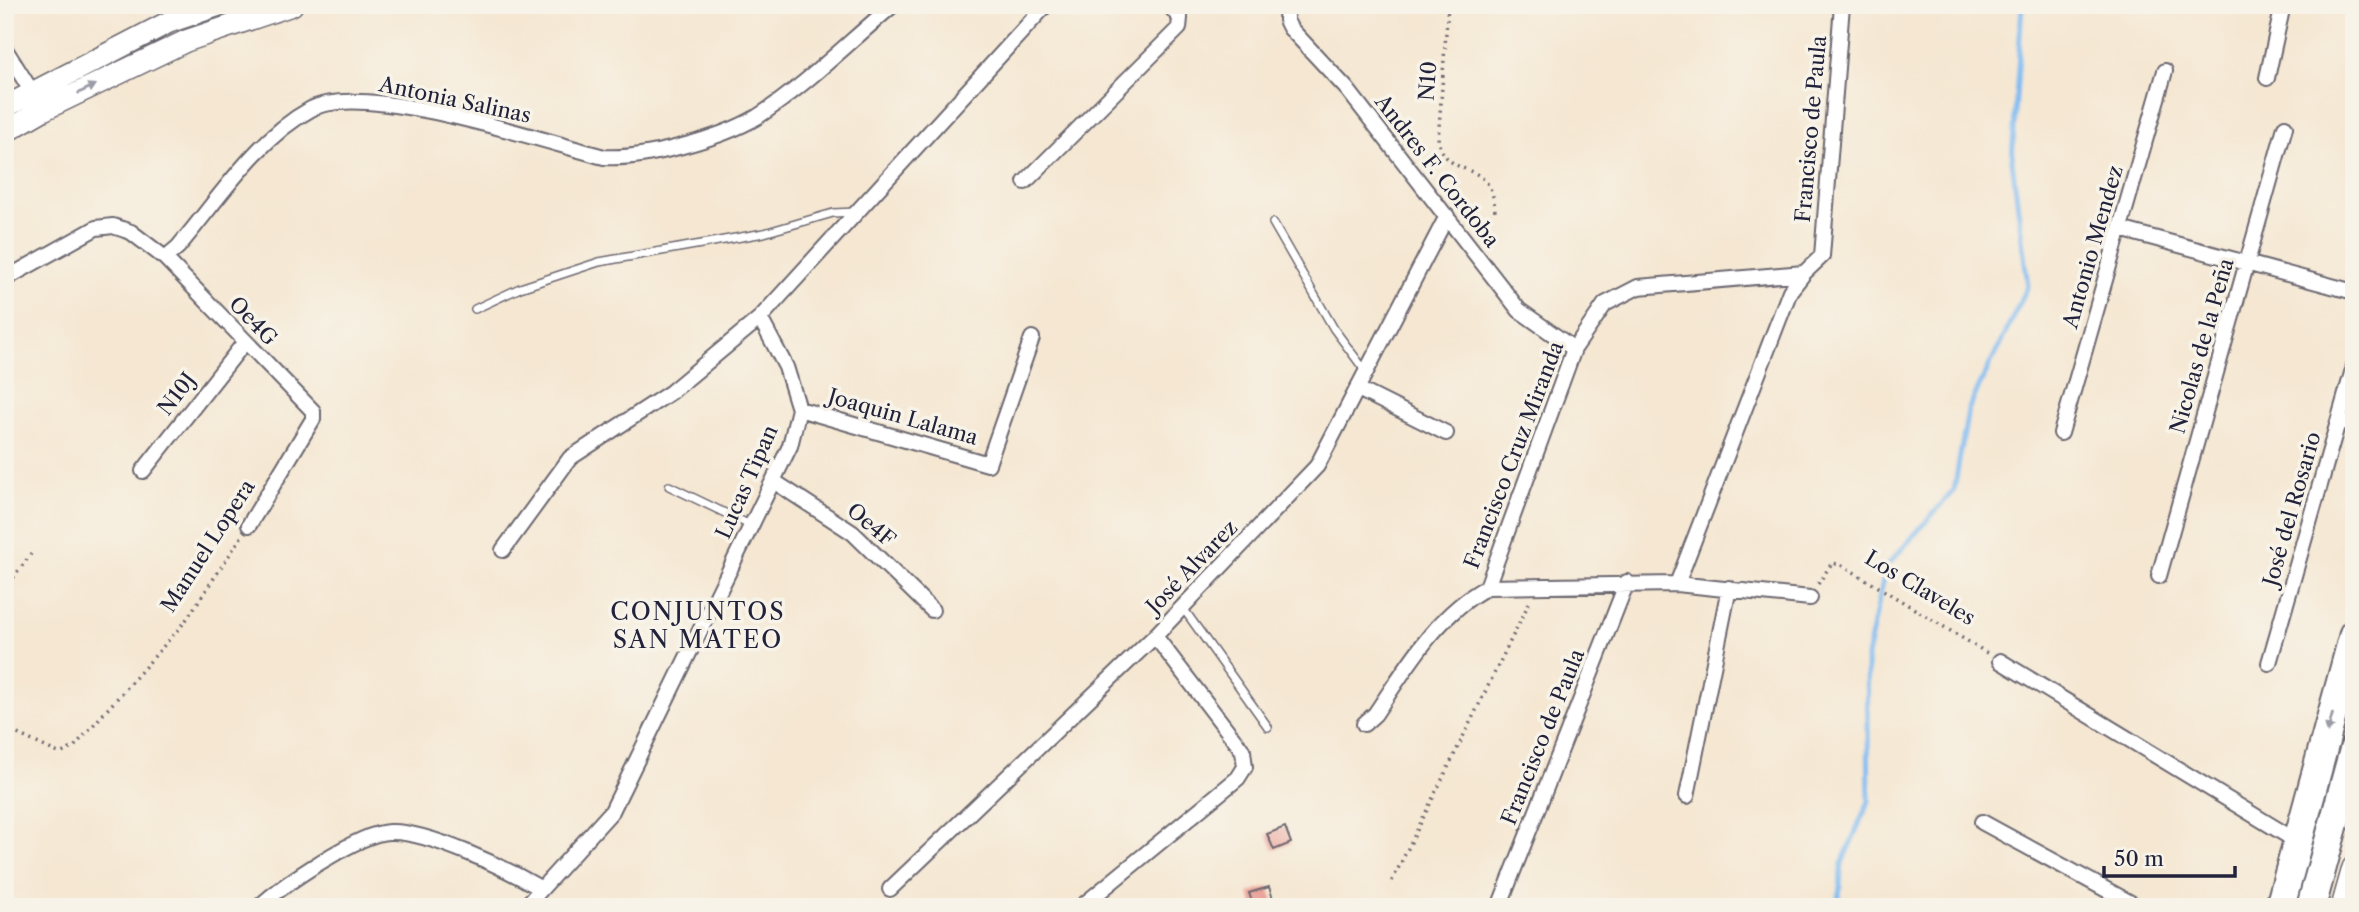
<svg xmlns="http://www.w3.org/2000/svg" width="2359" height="912" viewBox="0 0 2359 912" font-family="'Libre Caslon Text',serif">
<rect width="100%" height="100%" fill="#f7f3e8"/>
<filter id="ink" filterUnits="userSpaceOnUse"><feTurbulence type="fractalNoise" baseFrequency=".0143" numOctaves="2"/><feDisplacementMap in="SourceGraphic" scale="14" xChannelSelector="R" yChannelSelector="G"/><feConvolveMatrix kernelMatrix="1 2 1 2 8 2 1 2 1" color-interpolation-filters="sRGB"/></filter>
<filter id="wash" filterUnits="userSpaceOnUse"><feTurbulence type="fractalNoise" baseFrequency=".00686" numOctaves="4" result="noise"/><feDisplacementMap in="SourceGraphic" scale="28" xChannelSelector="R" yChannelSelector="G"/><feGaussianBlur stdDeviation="1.57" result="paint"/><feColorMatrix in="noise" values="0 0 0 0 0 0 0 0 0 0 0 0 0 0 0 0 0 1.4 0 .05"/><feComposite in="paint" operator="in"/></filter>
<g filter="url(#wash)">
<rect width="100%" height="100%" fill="#f5e7d2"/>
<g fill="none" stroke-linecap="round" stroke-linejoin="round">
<path stroke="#80bbf1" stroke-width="5" d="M 1838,907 L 1842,863 L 1869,801 L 1867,656 L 1886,567 L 1954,490 L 1968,410 L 2028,286 L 2012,161 L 2022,5"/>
</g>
<g id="blocks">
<path fill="#e99b93" d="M 1285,827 L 1291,843 L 1274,850 L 1267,834 Z
M 1269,887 L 1276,907 L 1254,907 L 1249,893 Z"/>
</g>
</g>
<g filter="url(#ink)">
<use href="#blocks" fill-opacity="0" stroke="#6c6770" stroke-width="2"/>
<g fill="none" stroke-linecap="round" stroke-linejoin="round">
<g stroke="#6c6770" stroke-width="10">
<path id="lane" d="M 1273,223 L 1334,329 L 1366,372
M 475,309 L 520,288 L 599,262 L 764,233 L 833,213 L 856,212
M 669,486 L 752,526
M 1183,608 L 1268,727"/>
</g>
<g stroke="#6c6770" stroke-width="18">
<path id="street" d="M 1287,5 L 1286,20 L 1290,28 L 1347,89 L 1519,310 L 1574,349
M 5,49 L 37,100
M 2267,78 L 2283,5
M 1025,182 L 1179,28 L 1180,18 L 1169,5
M 2120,229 L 2354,292
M 165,258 L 178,247 C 218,200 256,139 311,109 C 365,81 543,141 604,157 C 644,160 722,138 757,117 C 805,86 849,42 893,5
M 5,279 L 96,228 L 113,226 L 131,232 L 165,258 L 313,411 L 313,419 L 249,525
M 1358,389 L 1446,433
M 799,409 L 988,464 L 1032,338
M 2339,420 L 2354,425
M 2061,433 L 2165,71
M 143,471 L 244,343
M 775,482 L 853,533 L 932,610
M 503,550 L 570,458 L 671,392 L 760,318 L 1046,5
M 2159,576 L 2285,127
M 1677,584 L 1790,291 L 1804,273
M 1487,587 L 1677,584 L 1810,598
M 2000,661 L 2298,842
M 2269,663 L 2354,366
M 1364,724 L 1375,714 C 1407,667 1436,615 1487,587 L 1574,349 L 1605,304 L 1638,287 L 1804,273 L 1822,256 L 1842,5
M 1687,796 L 1729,588
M 1982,822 L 2138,907
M 890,889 L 1155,636 L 1317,466 L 1447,216
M 259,907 C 282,885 359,833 389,832 C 427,830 507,869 540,888
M 525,907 L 612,811 L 790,446 L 799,409 L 786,367 L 760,318
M 1081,907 L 1238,778 L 1245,767 L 1243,751 L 1155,636
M 1499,907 L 1627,582"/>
</g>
<g stroke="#6c6770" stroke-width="24">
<path id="secondary" d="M 5,107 L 169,22 L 219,5
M 5,132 L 43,110 L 186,41 L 292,5"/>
</g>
<g stroke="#6c6770" stroke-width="26">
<path id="primary" d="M 2343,907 L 2354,868"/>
</g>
<g stroke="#6c6770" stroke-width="32">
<path id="highway" d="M 2280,907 L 2354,634
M 2311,907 L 2354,750"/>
</g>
<path stroke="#6c6770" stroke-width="3.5" stroke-dasharray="2 5" stroke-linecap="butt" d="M 1448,5 L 1438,141 C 1450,184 1493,154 1495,213
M 1818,584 L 1832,563 L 1842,565 L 1987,653
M 5,589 L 31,554
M 5,728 L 56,752 L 62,753 L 74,747 L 184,623 L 242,536
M 1392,881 L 1530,601"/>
<use href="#lane" stroke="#fff" stroke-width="7"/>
<use href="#street" stroke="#fff" stroke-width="14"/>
<use href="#secondary" stroke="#fff" stroke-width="21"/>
<use href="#primary" stroke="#fff" stroke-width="23"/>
<use href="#highway" stroke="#fff" stroke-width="28"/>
</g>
<defs><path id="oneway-solid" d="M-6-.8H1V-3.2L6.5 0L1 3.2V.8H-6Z" transform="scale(1.75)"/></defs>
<g fill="#9c9ca7">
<use href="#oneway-solid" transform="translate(87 89) rotate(-26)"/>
<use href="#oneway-solid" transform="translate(2330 723) rotate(105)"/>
</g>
</g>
<g text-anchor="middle" stroke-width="7" stroke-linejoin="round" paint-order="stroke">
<g font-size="21" fill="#22223b" stroke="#f7f3e8">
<text transform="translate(1428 81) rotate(-86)" y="7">N10</text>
<text transform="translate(455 100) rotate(12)" y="7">Antonia Salinas</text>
<text transform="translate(1811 129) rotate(-85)" y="7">Francisco de Paula</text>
<text transform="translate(1437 171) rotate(52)" y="7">Andres F. Cordoba</text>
<text transform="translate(2093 247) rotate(-74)" y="7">Antonio Mendez</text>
<text transform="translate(253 321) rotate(46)" y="7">Oe4G</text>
<text transform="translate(2202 346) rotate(-74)" y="7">Nicolas de la Peña</text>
<text transform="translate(177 394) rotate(-52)" y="7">N10J</text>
<text transform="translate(903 417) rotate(16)" y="7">Joaquin Lalama</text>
<text transform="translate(1514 455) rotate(-69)" y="7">Francisco Cruz Miranda</text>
<text transform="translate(747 482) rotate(-66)" y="7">Lucas Tipan</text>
<text transform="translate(2292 509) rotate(-74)" y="7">José del Rosario</text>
<text transform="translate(871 525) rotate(40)" y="7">Oe4F</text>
<text transform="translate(208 546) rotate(-57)" y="7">Manuel Lopera</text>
<text transform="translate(1192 567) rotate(-46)" y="7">José Alvarez</text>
<text transform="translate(1920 588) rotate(31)" y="7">Los Claveles</text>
<text transform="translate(1543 737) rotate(-68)" y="7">Francisco de Paula</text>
</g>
<g font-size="24" letter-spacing="2" fill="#22223b" stroke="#f7f3e8">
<text x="698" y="620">CONJUNTOS<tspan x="698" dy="28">SAN MATEO</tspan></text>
</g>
</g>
<rect width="2359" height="912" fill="none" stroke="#f7f3e8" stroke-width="28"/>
<path d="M2104 866v10h131v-10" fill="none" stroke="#22223b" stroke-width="3.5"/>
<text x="2114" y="866" font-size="21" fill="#22223b" stroke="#f7f3e8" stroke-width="5" paint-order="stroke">50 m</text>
</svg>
